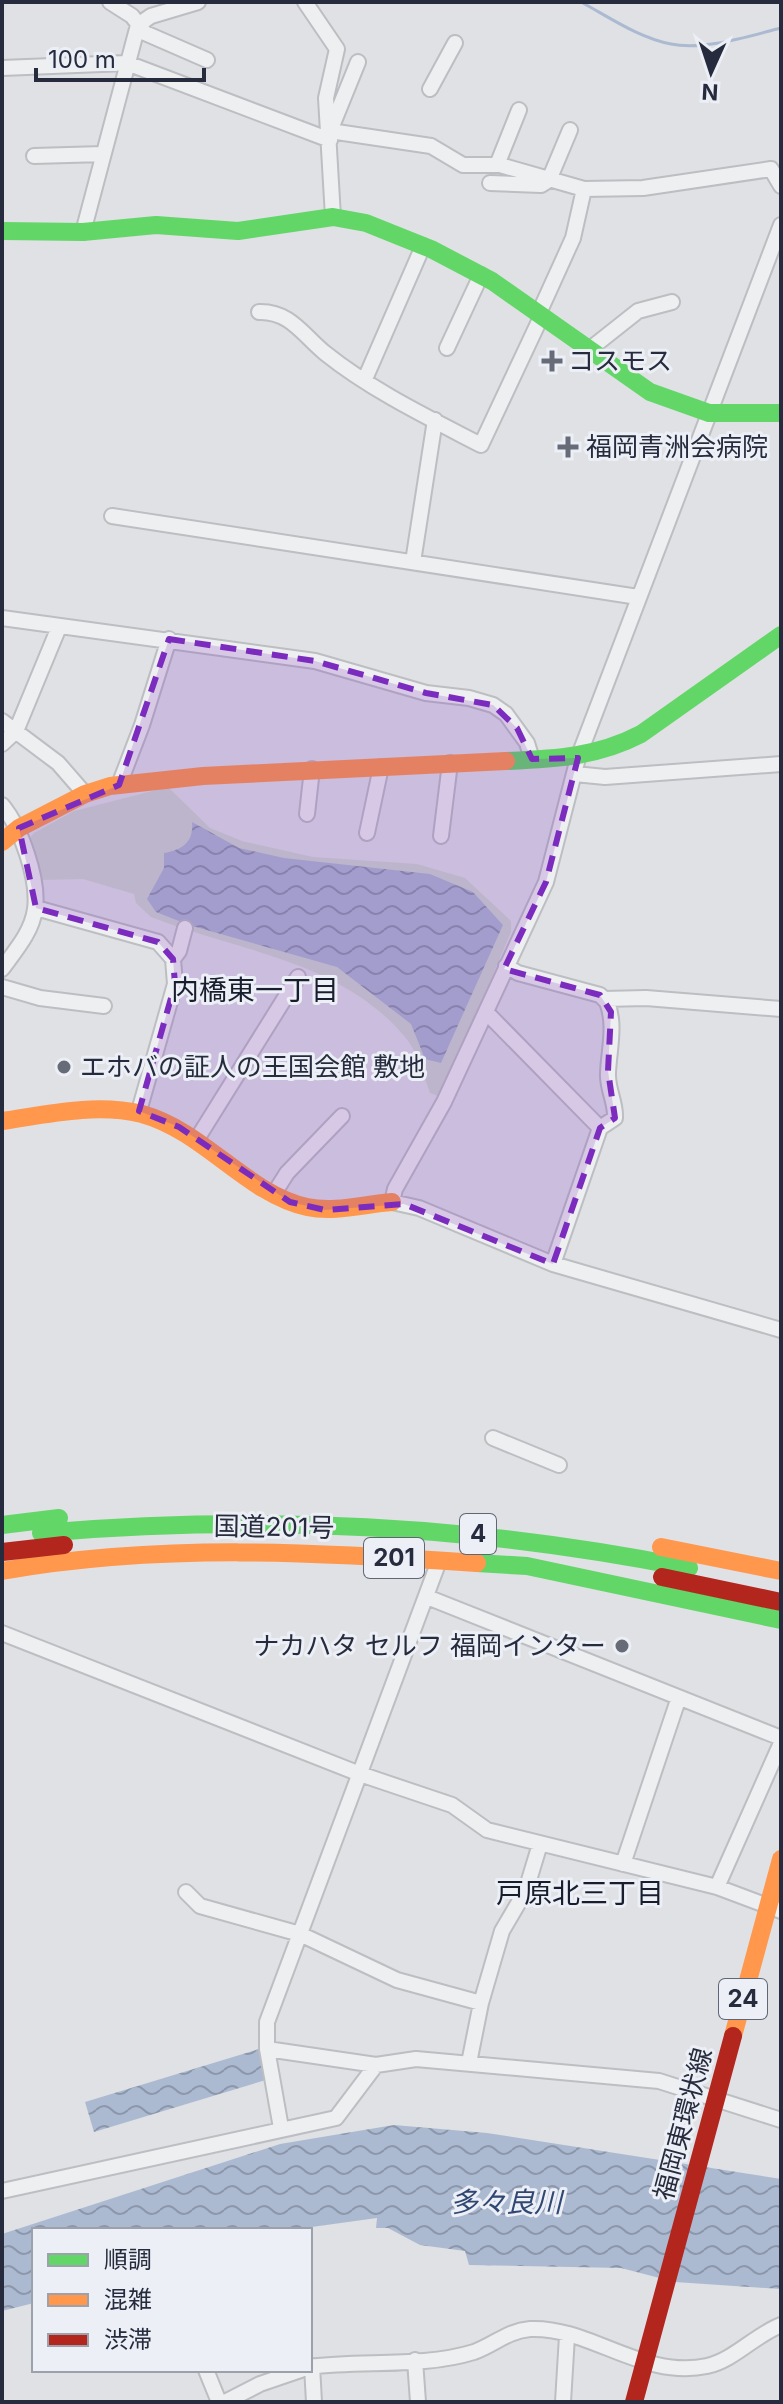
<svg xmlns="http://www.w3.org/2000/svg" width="783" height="2404" viewBox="0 0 783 2404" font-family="Inter,'Noto Sans JP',sans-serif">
<defs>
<pattern id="water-waves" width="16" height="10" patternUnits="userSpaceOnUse" patternTransform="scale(2)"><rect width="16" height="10" fill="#acbad1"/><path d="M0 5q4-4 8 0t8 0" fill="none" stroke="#8c97ab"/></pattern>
</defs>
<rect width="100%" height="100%" fill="#dfe1e5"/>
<path fill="#ced8cf" d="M 168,787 L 210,828 L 242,841 L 313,857 L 417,864 L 465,878 L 511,921 L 511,932 L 441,1097 L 430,1093 C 423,1074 418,1052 405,1037 C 342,961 238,951 151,917 L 136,903 L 134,894 L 83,879 L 36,880 L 30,838 L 34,833 L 74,811 Z"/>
<path fill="url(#water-waves)" d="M 192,822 L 239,848 L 284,858 L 430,874 L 473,892 L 503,925 L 441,1063 L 425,1059 L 411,1024 L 337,967 L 189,925 L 156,912 L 147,899 L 164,868 L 164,853 C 182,850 194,842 192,822 Z
M 259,2049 L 269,2079 L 94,2132 L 85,2102 Z
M 394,2125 L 487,2133 L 781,2179 L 781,2289 L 675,2282 L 621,2268 L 469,2265 L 465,2251 L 420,2245 L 388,2228 L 376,2228 L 377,2218 L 290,2230 L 34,2230 L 34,2303 L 2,2311 L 2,2234 L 280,2144 Z"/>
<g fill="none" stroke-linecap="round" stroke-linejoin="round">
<path stroke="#acbad1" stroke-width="3" d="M 581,2 C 609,17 639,38 671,44 C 703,51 749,36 781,28"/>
<g stroke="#bcbec2" stroke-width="18">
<path id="street" d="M 110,2 L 132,16 L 145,33 L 207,60
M 305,2 L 337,49 L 326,98 L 333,217
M 2,68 L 127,63 L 330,140
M 430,89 L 455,43
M 330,131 L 431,146 L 463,165 L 500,165 L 584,189 L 643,188 L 771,169 L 781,186
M 330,131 L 358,62
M 34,156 L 103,154
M 497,165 L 519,110
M 490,183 L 541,185 L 549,180 L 570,130
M 781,225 L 578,758 L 546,882 L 444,1102 L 395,1189 L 392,1202 L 419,1208 L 553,1264 L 781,1330
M 83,232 L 138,25 L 151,16 L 198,2
M 259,312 C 290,311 303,335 325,353 C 371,390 429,418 481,445 L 542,315
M 539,313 L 573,238 L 584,189
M 447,348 L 481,275
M 590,349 L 638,311 L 672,302
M 365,379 L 423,246
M 112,516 L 638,597
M 413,562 L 435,420
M 2,618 L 315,661 L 426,693 L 469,698 L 493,705 L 506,714 L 527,743 L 532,759
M 2,721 L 58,763 L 85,794
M 2,744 L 16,731 L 59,627
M 575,774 L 605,777 L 781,764
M 119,785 L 142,725 L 169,639
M 2,805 C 21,828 39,879 35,909 C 32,932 15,951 2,969
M 307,814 L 312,769
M 367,833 L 381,767
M 441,836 L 450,763
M 36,908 L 158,942 L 173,959 L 175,984 L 139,1111
M 173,959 L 179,951 L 185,928
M 506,966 L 518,973 L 600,995 L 607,1002 C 616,1025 609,1049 608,1073 C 607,1089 616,1102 615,1118 L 600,1128
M 2,987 L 40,998 L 104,1006
M 604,999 L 646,998 L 781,1009
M 486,1012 L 600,1128 L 553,1264
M 197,1139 L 298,977
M 275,1192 L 287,1173 L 342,1116
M 493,1438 L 559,1465
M 439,1561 L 267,2022 L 267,2049 L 376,2065 L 416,2059 L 659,2081 L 781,2120
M 427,1597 L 781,1738
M 2,1633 L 360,1774 L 452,1805 L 487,1830 L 717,1887 L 781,1911
M 623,1864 L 678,1700
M 717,1887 L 781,1743
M 186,1892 L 200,1906 L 300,1934 L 397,1980 L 481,2003
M 267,2049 L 281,2128
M 469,2063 L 481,2003 L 502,1931 L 526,1890 L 540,1844
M 2,2191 L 336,2118 L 376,2065
M 415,2360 L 418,2402
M 312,2366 L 314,2402
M 310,2367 C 363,2360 422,2368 474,2352 C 494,2345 507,2331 530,2329 C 589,2326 643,2380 707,2366 C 734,2360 755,2335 781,2325
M 206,2370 L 219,2402
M 225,2402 L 260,2384 L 301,2370
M 563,2402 L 567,2336"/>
</g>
<use href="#street" stroke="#eeeff1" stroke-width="14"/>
<path stroke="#63d668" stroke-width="18" d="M 2,231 L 83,232 L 156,225 L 238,231 L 333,217 L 366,223 L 431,249 L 492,281 L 650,392 L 709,413 L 781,413
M 506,761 C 555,759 597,757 641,734 L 781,635
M 2,1525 L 59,1518
M 41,1533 C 263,1514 471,1525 689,1568
M 477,1563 L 527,1566 L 781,1620"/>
<path stroke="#ff974d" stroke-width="18" d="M 2,842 L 19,828 L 85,794 L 110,786 L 203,776 L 506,761
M 2,1121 C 48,1114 96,1103 142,1114 C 204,1131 247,1194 307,1207 C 335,1213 364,1204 392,1202
M 661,1547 L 781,1571
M 2,1571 C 160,1543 318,1552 477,1563
M 733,2036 L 781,1859"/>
<path stroke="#b3261e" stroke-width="18" d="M 2,1552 L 64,1545
M 662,1577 L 781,1602
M 634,2402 L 733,2036"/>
</g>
<path fill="#7b2cbf" fill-opacity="0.2" stroke="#7b2cbf" stroke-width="6" stroke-dasharray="16 10" stroke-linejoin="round" d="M 169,639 L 315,661 L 426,693 L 493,705 L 517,728 L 532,759 L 578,758 L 546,882 L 504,969 L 600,995 L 611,1012 L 608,1071 L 615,1118 L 600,1128 L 553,1264 L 404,1204 L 325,1210 L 290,1202 L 179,1127 L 139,1111 L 175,984 L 173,959 L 158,942 L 36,908 L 19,828 L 119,785 Z"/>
<g fill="#676b78" stroke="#eceff5" stroke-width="3">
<path d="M548 349h8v8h8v8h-8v8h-8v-8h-8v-8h8z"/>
<path d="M564 435h8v8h8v8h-8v8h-8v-8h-8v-8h8z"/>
<circle cx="64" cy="1067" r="8"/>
<circle cx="622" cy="1646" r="8"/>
</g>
<g text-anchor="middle" stroke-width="6" stroke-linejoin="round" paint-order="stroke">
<g fill="#eceff5" stroke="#616675" stroke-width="2">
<rect x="460" y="1514" width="36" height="40" rx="6"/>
<rect x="364" y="1538" width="60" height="40" rx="6"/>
<rect x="719" y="1979" width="48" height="40" rx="6"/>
</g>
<g font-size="24" font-weight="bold" fill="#262c3e">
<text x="478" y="1542">4</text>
<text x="394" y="1566">201</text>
<text x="743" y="2007">24</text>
</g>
<g font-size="26" fill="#262c3e" stroke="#eceff5" text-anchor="start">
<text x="568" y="370">コスモス</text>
<text x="586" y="456">福岡青洲会病院</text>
<text x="80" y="1076">エホバの証人の王国会館 敷地</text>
<text x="606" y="1655" text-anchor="end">ナカハタ セルフ 福岡インター</text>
</g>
<g font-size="26" fill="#262c3e" stroke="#eceff5">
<text transform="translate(274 1527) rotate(1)" y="9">国道201号</text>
<text transform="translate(683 2124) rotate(-75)" y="9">福岡東環状線</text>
</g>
<g font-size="28" fill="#181e2e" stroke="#eceff5">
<text x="255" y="1000">内橋東一丁目</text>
<text x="580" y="1903">戸原北三丁目</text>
</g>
<g font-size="28" font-style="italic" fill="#2f4772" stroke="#eceff5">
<text x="506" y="2212">多々良川</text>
</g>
</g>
<rect width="783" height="2404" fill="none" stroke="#262c3e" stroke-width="8"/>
<rect x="32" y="2228" width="280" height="144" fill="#eceff5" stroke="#9da1ac" stroke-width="2"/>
<rect x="48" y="2254" width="40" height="12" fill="#63d668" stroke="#9da1ac" stroke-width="2"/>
<text x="104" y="2268" font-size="24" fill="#262c3e">順調</text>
<rect x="48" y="2294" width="40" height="12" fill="#ff974d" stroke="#9da1ac" stroke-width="2"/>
<text x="104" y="2308" font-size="24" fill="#262c3e">混雑</text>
<rect x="48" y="2334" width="40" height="12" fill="#b3261e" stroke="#9da1ac" stroke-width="2"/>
<text x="104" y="2348" font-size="24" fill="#262c3e">渋滞</text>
<g transform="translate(711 72) rotate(183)" stroke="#eceff5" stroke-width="6" paint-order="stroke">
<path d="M0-6L14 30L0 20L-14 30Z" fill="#262c3e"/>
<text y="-12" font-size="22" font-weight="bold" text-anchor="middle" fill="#262c3e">N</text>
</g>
<path d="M36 68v12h168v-12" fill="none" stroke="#262c3e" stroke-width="4"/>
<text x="48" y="68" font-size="24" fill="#262c3e" stroke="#eceff5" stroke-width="6" paint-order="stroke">100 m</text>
</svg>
